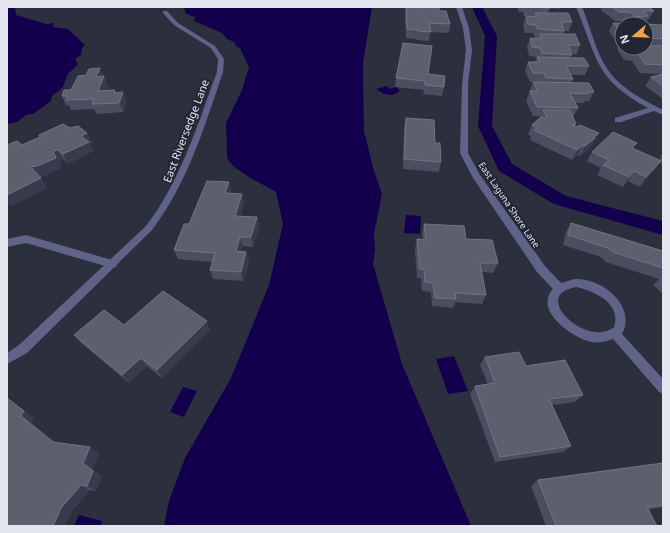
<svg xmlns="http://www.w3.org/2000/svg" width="670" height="533" viewBox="0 0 670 533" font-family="'Noto Sans',sans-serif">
<rect width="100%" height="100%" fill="#2c2f3e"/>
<path fill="#12004d" d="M 7,7 L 15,7 L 16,15 L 46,24 L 54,23 L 53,27 L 68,29 L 85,45 L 82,48 L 81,55 L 75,59 L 78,64 L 68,74 L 63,87 L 52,96 L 51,101 L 33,114 L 26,115 L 17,122 L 7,124 Z
M 184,7 L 372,7 L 363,63 L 363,81 L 364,131 L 374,171 L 382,194 L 374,234 L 375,248 L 373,264 L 402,364 L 471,526 L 164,526 L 169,501 L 185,458 L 231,378 L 269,285 L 283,224 L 276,192 C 263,184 231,170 227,157 L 226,123 L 242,90 L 249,67 L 240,48 L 237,47 L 234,42 L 227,39 L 222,33 L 194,21 L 195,17 L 186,14 Z
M 386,86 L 390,89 L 397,87 L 400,91 L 393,95 L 384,94 L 376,89 Z
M 406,215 L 421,216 L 420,234 L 404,233 Z
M 454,356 L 468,391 L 448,394 L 436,359 Z
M 183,387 L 197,391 L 184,417 L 170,412 Z
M 79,515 L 102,521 L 100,526 L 74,526 Z"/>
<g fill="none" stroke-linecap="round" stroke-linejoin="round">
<path fill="#12004d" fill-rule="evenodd" d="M 472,7 L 482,7 L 497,36 L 492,126 L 512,164 L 566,196 L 663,221 L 663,235 L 554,204 L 499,171 L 478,126 L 485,36 Z"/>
<path fill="#5f6387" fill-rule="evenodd" d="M 26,235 L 112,260 L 116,261 L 117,264 L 116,267 L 112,268 L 26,243 L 7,247 L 7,239 Z"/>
<path fill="#5f6387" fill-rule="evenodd" d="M 456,7 L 462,7 L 469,28 L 472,50 L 468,84 L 468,153 L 480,175 L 545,266 L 561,283 C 566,282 571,279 576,279 C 603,278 637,307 622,334 L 663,379 L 663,394 L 659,392 L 613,339 C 606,342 598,343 591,342 C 572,338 533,310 553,289 L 537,272 L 473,178 L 460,153 L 462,84 L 466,50 L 463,28 ZM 576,287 C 594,291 622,303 614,327 C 591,347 541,306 564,291 C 567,289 572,288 576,287 Z
M 576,7 L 582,7 C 591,28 595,51 608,70 C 621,89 644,100 663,110 L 663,115 L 654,111 L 621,122 L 615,122 L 615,118 L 648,108 C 594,78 598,59 576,7 Z
M 163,11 L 167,11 L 178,23 L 215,46 L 224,59 L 223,72 C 204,128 188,182 152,230 L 27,353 L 7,364 L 7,353 L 19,345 L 146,226 C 181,180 197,126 217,72 L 218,59 L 211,48 L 174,25 L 163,13 Z"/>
</g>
<path fill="#4b4e5e" d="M 406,7 L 422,8 L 422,7 L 439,7 L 439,11 L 450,24 L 449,33 L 430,32 L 429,41 L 416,40 L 416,39 L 406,38 L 405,16 Z
M 517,7 L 561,7 L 561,9 L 550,8 L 548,13 L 572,22 L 569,31 L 564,31 L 563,34 L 580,45 L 577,54 L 571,54 L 570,58 L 589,66 L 585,75 L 571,75 L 573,79 L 571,83 L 594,92 L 589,101 L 585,101 L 584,103 L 575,103 L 578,108 L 573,117 L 575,126 L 599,133 L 590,148 L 580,156 L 578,155 L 572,160 L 530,140 L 531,136 L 528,134 L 532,125 L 539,118 L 540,116 L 533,116 L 526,101 L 533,82 L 540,82 L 530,82 L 525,71 L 528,62 L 535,62 L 537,57 L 529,56 L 527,47 L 530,38 L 538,38 L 535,38 L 533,33 L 525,33 L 523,25 L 526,16 L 534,16 L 524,16 L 523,12 L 519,12 Z
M 602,7 L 649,7 L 654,11 L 649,19 L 647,20 L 644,24 L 622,24 L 622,39 L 613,37 L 609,31 L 613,23 L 629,23 L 626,21 L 615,21 L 601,10 Z
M 646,24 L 663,27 L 663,99 L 645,86 L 651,77 L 662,74 L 640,73 L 632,61 L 624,60 L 617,49 L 621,40 L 622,40 L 622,48 L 646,48 Z
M 428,74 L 444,87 L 442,96 L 423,94 L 424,90 L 395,87 L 396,78 Z
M 104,76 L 108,86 L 106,91 L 115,90 L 116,93 L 126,102 L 123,112 L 97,114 L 94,109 L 71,110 L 69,105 L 66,106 L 62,96 L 71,90 Z
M 406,118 L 435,143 L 441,162 L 439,172 L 403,169 L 404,128 Z
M 70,128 L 87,133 L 92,143 L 90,144 L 93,151 L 68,164 L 64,160 L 59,161 L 61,168 L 44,176 L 39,177 L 47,188 L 11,206 L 7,201 L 7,145 L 22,145 L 40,137 Z
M 633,148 L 661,160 L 660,158 L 663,153 L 663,172 L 661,161 L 654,170 L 640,187 L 628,181 L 623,187 L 597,175 L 601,168 L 587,161 L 592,152 Z
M 229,182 L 231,191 L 231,193 L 242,194 L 244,204 L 240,216 L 257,217 L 259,227 L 253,247 L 243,246 L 241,251 L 246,252 L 249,261 L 243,281 L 213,279 L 210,270 L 212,262 L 178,259 L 174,250 L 189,224 Z
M 571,223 L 663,251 L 663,294 L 653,285 L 659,279 L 606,262 L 601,257 L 563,245 L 566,232 Z
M 424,224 L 466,239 L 498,263 L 493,273 L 482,272 L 486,295 L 482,304 L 455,302 L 453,308 L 432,306 L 431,292 L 422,291 L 421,278 L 417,278 L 415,249 L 417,239 L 423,240 L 422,234 Z
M 124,325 L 210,330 L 162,378 L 147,366 L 129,383 L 81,343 L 74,335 Z
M 485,357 L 526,366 L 583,395 L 575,402 L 552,405 L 571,446 L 563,452 L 495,462 L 470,394 L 475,386 L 488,384 L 480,365 Z
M 7,398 L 34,418 L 31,423 L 55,442 L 99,453 L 92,469 L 102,477 L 96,491 L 90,490 L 71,512 L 65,526 L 7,526 Z
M 663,463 L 663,507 L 648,510 L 657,526 L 546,526 L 531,486 L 538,480 Z"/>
<path fill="#383b4b" d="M 100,68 L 108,86 L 102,101 L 98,91 L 96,77 Z
M 123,92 L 126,102 L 123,112 L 119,103 Z
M 87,133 L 92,143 L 90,144 L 93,151 L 68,164 L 63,154 L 81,136 Z
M 599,133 L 590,148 L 580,156 L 585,146 Z
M 583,145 L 578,155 L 572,160 L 577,150 Z
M 58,150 L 64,160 L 59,161 L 61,168 L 44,176 L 37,177 L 31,167 L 53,151 Z
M 661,161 L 654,170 L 640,187 L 646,177 Z
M 634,171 L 628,181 L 623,187 L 629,177 Z
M 41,178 L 47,188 L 11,206 L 7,201 L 7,195 Z
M 229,182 L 231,191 L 227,203 L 225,193 Z
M 242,194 L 244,204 L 237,226 L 235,216 Z
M 257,217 L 259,227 L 253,247 L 251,237 Z
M 240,237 L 243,246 L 239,260 L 236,251 Z
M 246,252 L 249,261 L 243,281 L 241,272 Z
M 207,321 L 210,330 L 162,378 L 157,370 Z
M 141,358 L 147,366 L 129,383 L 122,375 Z
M 7,398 L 34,418 L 31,423 L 63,448 L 53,442 L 21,416 Z
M 90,447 L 99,453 L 92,469 L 102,477 L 96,491 L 87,486 L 83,463 Z
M 81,485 L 90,490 L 71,512 L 65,526 L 53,526 L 61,508 Z"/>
<path fill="#5c5f6e" stroke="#717482" d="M 406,7 L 423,8 L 423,7 L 439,7 L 439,11 L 446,11 L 450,24 L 429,23 L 431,32 L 418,31 L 418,30 L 407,29 Z
M 527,7 L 549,7 L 550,8 Z
M 612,7 L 649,7 L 654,11 L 642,11 L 648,16 L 635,17 L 630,12 L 619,12 Z
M 535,13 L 568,13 L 572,22 L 561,22 L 564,31 L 538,29 L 536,25 L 528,24 L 526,16 L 537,17 Z
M 613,23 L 642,24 L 622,24 L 622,29 L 617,28 Z
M 646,24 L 662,25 L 663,27 L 663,39 L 646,38 Z
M 540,34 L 575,34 L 580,45 L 568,45 L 572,55 L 542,53 L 540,48 L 532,47 L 530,38 L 541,39 Z
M 403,43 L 432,46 L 428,74 L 445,76 L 444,87 L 425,85 L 425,81 L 396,78 Z
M 646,43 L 651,46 L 663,46 L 663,65 L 645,64 L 637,52 L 628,51 L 626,48 L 646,48 Z
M 537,57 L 584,58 L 589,66 L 566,66 L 573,79 L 546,78 L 544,73 L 533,73 L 528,62 L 540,62 Z
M 100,68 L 96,77 L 104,76 L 98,91 L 115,90 L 114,93 L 123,92 L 119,103 L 92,104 L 94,99 L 66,100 L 68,96 L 62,96 L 64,90 L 71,90 L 78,76 L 86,75 L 89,69 Z
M 663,74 L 663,86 L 651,77 Z
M 533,82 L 589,83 L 594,92 L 587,92 L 588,94 L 570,93 L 578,108 L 537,107 L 530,91 L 538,91 Z
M 543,110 L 570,110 L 576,124 L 573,125 L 577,127 L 580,125 L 599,133 L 594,137 L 595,138 L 585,146 L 583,145 L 577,150 L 534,130 L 538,128 L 532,125 L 541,117 L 545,118 L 547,117 Z
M 406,118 L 434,120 L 435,143 L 440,143 L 441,162 L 404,159 Z
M 63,124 L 70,128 L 78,126 L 87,133 L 81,136 L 89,142 L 63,154 L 58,150 L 53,151 L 56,158 L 37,166 L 31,167 L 41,178 L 7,195 L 7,145 L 17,141 L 22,145 L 40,137 L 39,135 Z
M 613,132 L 637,143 L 632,148 L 661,161 L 646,177 L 634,171 L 629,177 L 603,165 L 609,160 L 592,152 Z
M 207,181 L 229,182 L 225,193 L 242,194 L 235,216 L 257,217 L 251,237 L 240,237 L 236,251 L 246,252 L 241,272 L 210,270 L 215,253 L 174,250 L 184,224 L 189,224 Z
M 571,223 L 663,251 L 663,268 L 613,252 L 608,248 L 568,235 Z
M 424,224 L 464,226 L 466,239 L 492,240 L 498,263 L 480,263 L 486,295 L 455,293 L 456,299 L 435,298 L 433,283 L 425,282 L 424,269 L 420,269 L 417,239 L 426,240 Z
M 163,291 L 207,321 L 157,370 L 141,358 L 122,375 L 74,335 L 104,310 L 124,325 Z
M 519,352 L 526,366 L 565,360 L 583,395 L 549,399 L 571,446 L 500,457 L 475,386 L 495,383 L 485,357 Z
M 7,398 L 24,411 L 21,416 L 53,442 L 90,447 L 83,463 L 93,471 L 87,486 L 81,485 L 61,508 L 53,526 L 7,526 Z
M 663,463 L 663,505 L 647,507 L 657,526 L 556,526 L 538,480 Z"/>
<g text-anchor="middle" stroke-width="4" stroke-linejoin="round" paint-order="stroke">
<g font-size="9" fill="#e3e5ef" stroke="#232534">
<text transform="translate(509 205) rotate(56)" y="3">East Laguna Shore Lane</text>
</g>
<g font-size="11" fill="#e3e5ef" stroke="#232534">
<text transform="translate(186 131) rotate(-69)" y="4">East Riversedge Lane</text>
</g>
</g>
<rect width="670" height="533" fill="none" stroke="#e3e5ef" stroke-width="16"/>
<g transform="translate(634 36) rotate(251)"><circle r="19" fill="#232534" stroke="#70727f"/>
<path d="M0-3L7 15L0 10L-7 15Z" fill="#f3a442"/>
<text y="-6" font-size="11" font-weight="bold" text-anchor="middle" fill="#e3e5ef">N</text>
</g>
</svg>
